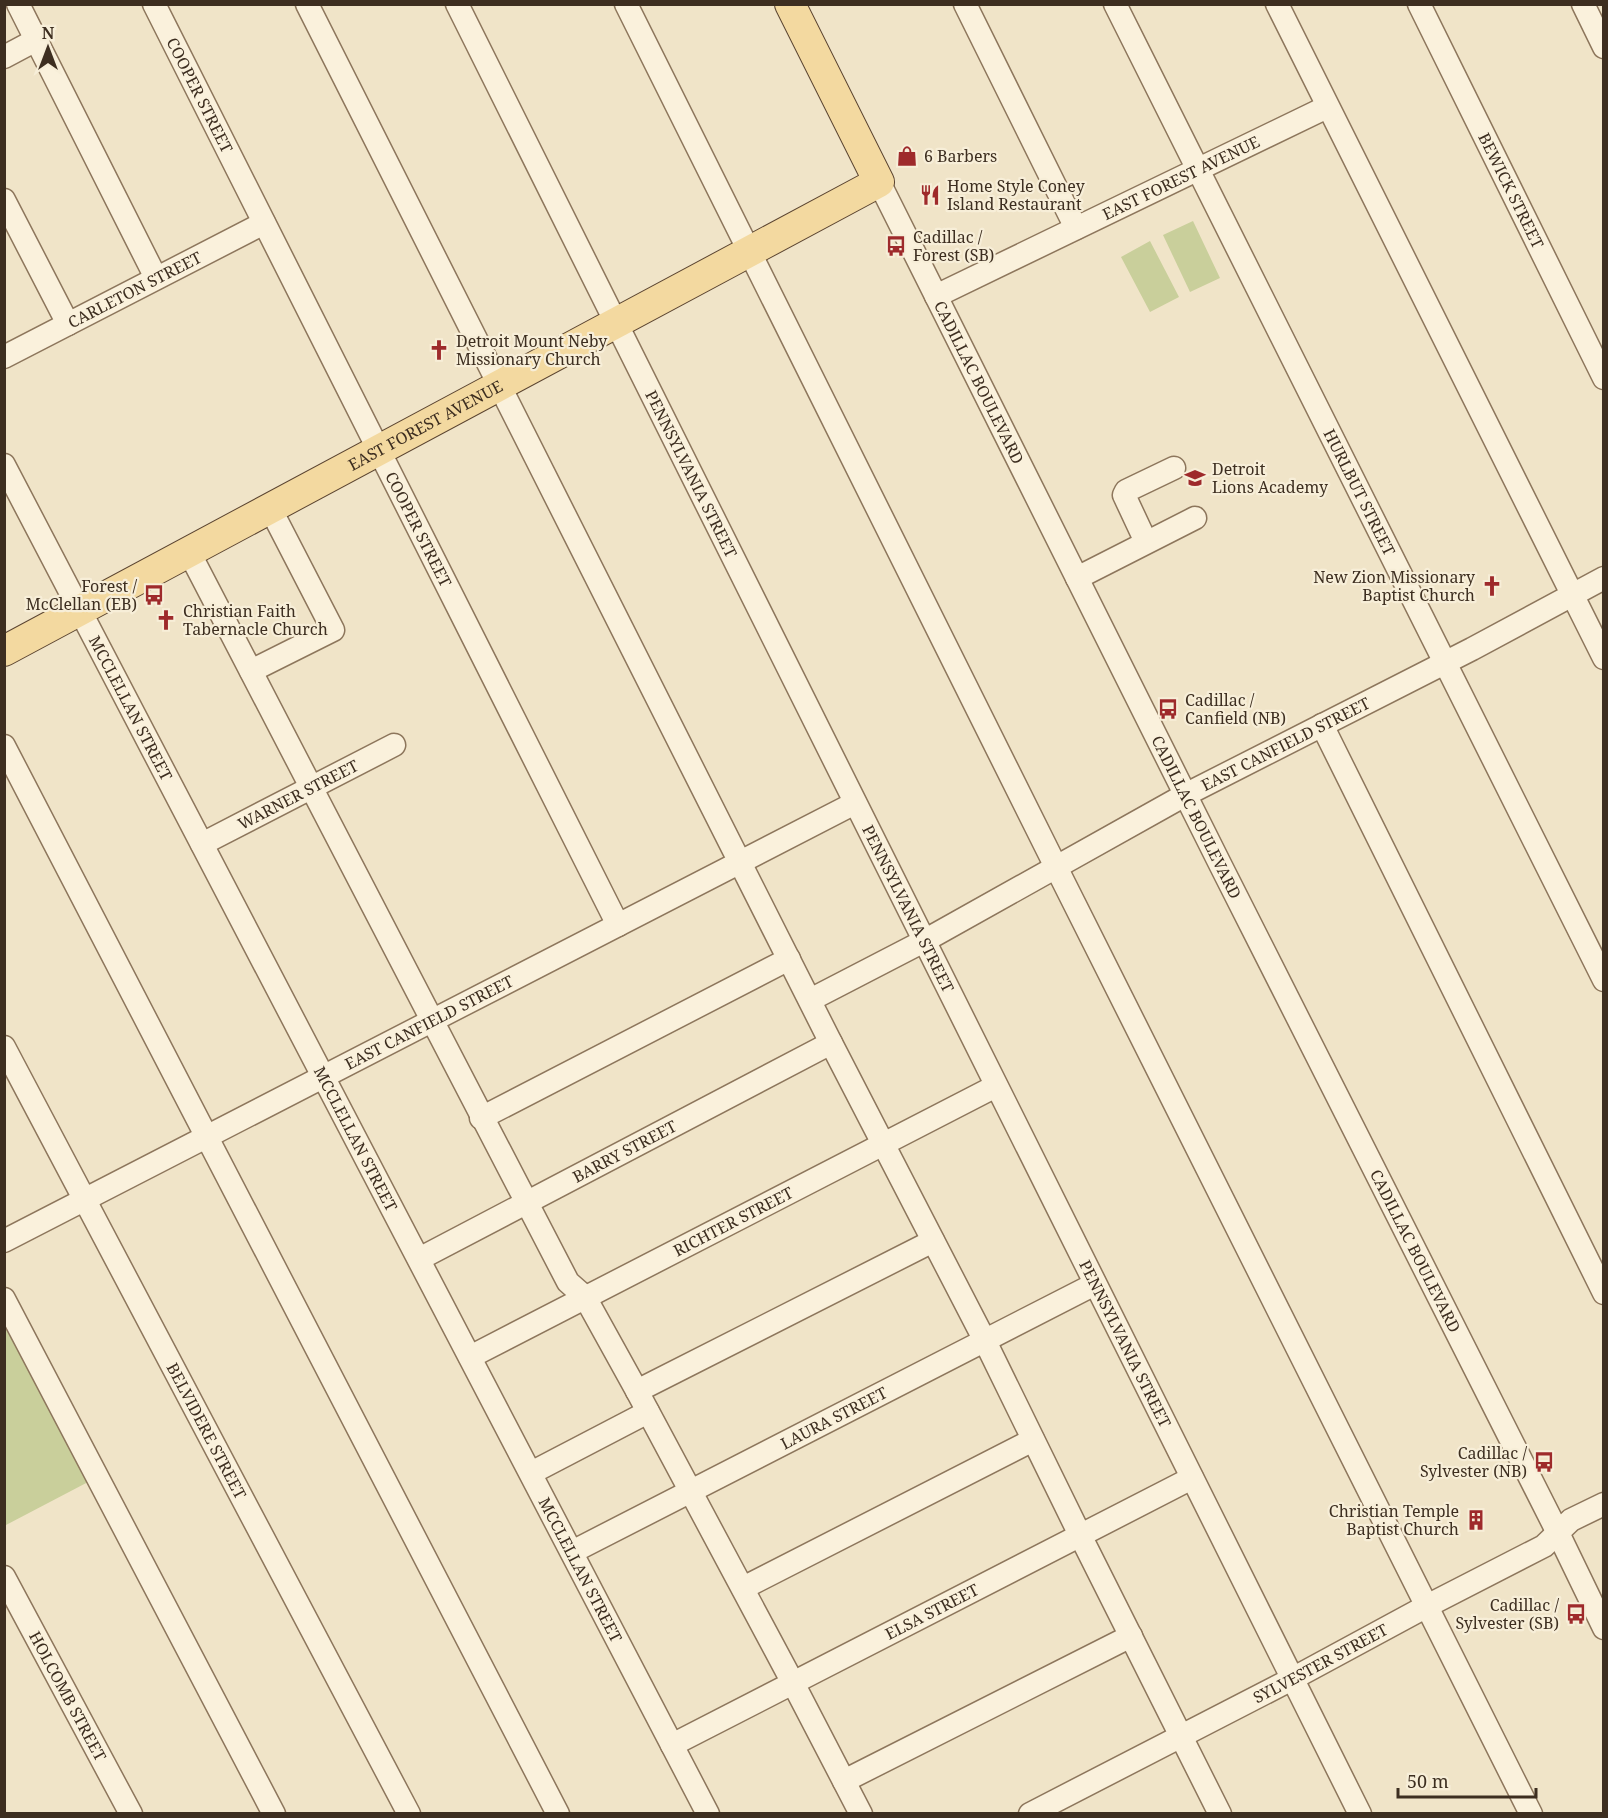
<svg xmlns="http://www.w3.org/2000/svg" width="1608" height="1818" viewBox="0 0 1608 1818" font-family="'Noto Serif',serif">
<rect width="100%" height="100%" fill="#f0e4c8"/>
<path fill="#c9cf9b" d="M 1193,221 L 1220,278 L 1190,292 L 1163,235 Z
M 1150,241 L 1179,297 L 1150,312 L 1121,257 Z
M 4,1317 L 90,1481 L 6,1525 L 4,1522 Z"/>
<g fill="none" stroke-linecap="round" stroke-linejoin="round">
<g stroke="#8d765c" stroke-width="25">
<g id="minor">
<path d="M 18,4 L 156,278"/>
<path id="s1" d="M 154,4 L 618,925"/>
<path d="M 307,4 L 831,1043 L 985,1341 L 1080,1535 L 1220,1814"/>
<path id="s2" d="M 457,4 L 1360,1814"/>
<path d="M 626,4 L 1056,867 L 1531,1814"/>
<path d="M 965,4 L 1076,228"/>
<path id="s3" d="M 1115,4 L 1604,980"/>
<path d="M 1277,4 L 1604,658"/>
<path id="s4" d="M 1419,4 L 1604,378"/>
<path d="M 1583,4 L 1604,47"/>
<path d="M 4,57 L 36,40"/>
<path id="s5" d="M 879,182 L 1221,866 L 1558,1533 L 1604,1628"/>
<path d="M 4,200 L 68,324"/>
<path id="s6" d="M 936,296 L 1327,107"/>
<path id="s7" d="M 4,357 L 264,223"/>
<path id="s8" d="M 4,465 L 708,1814"/>
<path d="M 1146,542 L 1124,495 L 1126,491 L 1174,468"/>
<path d="M 189,552 L 568,1282 L 585,1297 L 637,1391 L 793,1683 L 861,1814"/>
<path d="M 1077,578 L 1195,518"/>
<path d="M 251,671 L 333,630 L 270,508"/>
<path d="M 1322,725 L 1604,1293"/>
<path d="M 4,746 L 558,1814"/>
<path id="s9" d="M 202,844 L 394,745"/>
<path id="s10" d="M 810,1000 L 924,941 L 1185,795 L 1472,649 L 1604,578"/>
<path id="s11" d="M 4,1047 L 409,1814"/>
<path d="M 481,1118 L 789,959"/>
<path id="s12" d="M 4,1241 L 855,803"/>
<path id="s13" d="M 419,1259 L 831,1043"/>
<path d="M 4,1299 L 274,1814"/>
<path id="s14" d="M 470,1357 L 996,1086"/>
<path d="M 637,1391 L 933,1241"/>
<path d="M 531,1473 L 648,1412"/>
<path id="s15" d="M 572,1552 L 1095,1284"/>
<path id="s16" d="M 4,1577 L 131,1814"/>
<path d="M 743,1588 L 1033,1440"/>
<path id="s17" d="M 672,1745 L 1192,1478"/>
<path d="M 844,1781 L 1131,1636"/>
<path id="s18" d="M 1030,1814 L 1292,1679 L 1427,1606 L 1544,1546 L 1571,1520 L 1604,1504"/>
</g>
</g>
<g stroke="#5b4430" stroke-width="32">
<g id="major">
<path id="s19" d="M 4,651 L 879,182 L 790,4"/>
</g>
</g>
<use href="#minor" stroke="#faf1dc" stroke-width="22"/>
<use href="#major" stroke="#f3d9a0" stroke-width="30"/>
</g>
<defs>
<g id="shop-bare" transform="scale(1.62)"><path d="M-5-2.5h2.3a2.7 3.5 0 0 1 5.4 0H5L5.5 6h-11ZM-1.5-2.5h3a1.5 2.3 0 0 0-3 0Z" fill="#9e2a2b" stroke="#f7eed8" stroke-width="2.5" paint-order="stroke"/></g>
<g id="restaurant-bare" transform="scale(1.62)"><path d="M-5-6h1v4h1v-4h1v4h1v-4h1v5L-1.5 .5V6h-2V.5L-5-1ZM5-6V6H3V1.5H1.5Q1.5-4 5-6Z" fill="#9e2a2b" stroke="#f7eed8" stroke-width="2.5" paint-order="stroke"/></g>
<g id="bus-bare" transform="scale(1.62)"><path d="M-5-6H5V4H4V6H2V4H-2V6H-4V4H-5ZM-3.5-4V0h7V-4ZM-3.5 1.2v1.5H-2V1.2ZM2 1.2v1.5H3.5V1.2Z" fill="#9e2a2b" stroke="#f7eed8" stroke-width="2.5" paint-order="stroke"/></g>
<g id="church-bare" transform="scale(1.62)"><path d="M-1.2-6h2.4v3.5h3.3v2.4h-3.3V6h-2.4V-.1h-3.3v-2.4h3.3Z" fill="#9e2a2b" stroke="#f7eed8" stroke-width="2.5" paint-order="stroke"/></g>
<g id="school-bare" transform="scale(1.62)"><path d="M0-5L7-2L0 1L-7-2ZM-4 1L0 2.5L4 1V4Q0 6-4 4Z" fill="#9e2a2b" stroke="#f7eed8" stroke-width="2.5" paint-order="stroke"/></g>
<g id="building-bare" transform="scale(1.62)"><path d="M-4-6H4V6H1V3H-1V6H-4ZM-2.5-4.3h1.7v1.8h-1.7ZM.8-4.3h1.7v1.8H.8ZM-2.5-1h1.7V.8h-1.7ZM.8-1h1.7V.8H.8Z" fill="#9e2a2b" stroke="#f7eed8" stroke-width="2.5" paint-order="stroke"/></g>
</defs>
<g fill-rule="evenodd">
<use href="#shop-bare" x="907" y="156"/>
<use href="#restaurant-bare" x="930" y="195"/>
<use href="#bus-bare" x="896" y="246"/>
<use href="#church-bare" x="439" y="350"/>
<use href="#school-bare" x="1195" y="478"/>
<use href="#church-bare" x="1492" y="586"/>
<use href="#bus-bare" x="154" y="595"/>
<use href="#church-bare" x="166" y="620"/>
<use href="#bus-bare" x="1168" y="709"/>
<use href="#bus-bare" x="1544" y="1462"/>
<use href="#building-bare" x="1476" y="1520"/>
<use href="#bus-bare" x="1576" y="1614"/>
</g>
<g text-anchor="middle" stroke-width="4.5" stroke-linejoin="round" paint-order="stroke">
<g font-size="16" fill="#3d2e20" stroke="#f7eed8">
<text dy="6" stroke="none"><textPath href="#s1" startOffset="102">COOPER STREET</textPath></text>
<text dy="6" stroke="none"><textPath href="#s6" startOffset="272">EAST FOREST AVENUE</textPath></text>
<text dy="6" stroke="none"><textPath href="#s4" startOffset="208">BEWICK STREET</textPath></text>
<text dy="6" stroke="none"><textPath href="#s7" startOffset="147">CARLETON STREET</textPath></text>
<text dy="6" stroke="none"><textPath href="#s5" startOffset="224">CADILLAC BOULEVARD</textPath></text>
<text dy="6" stroke="none"><textPath href="#s19" startOffset="478">EAST FOREST AVENUE</textPath></text>
<text dy="6" stroke="none"><textPath href="#s2" startOffset="525">PENNSYLVANIA STREET</textPath></text>
<text dy="6" stroke="none"><textPath href="#s3" startOffset="546">HURLBUT STREET</textPath></text>
<text dy="6" stroke="none"><textPath href="#s1" startOffset="588">COOPER STREET</textPath></text>
<text dy="6" stroke="none"><textPath href="#s8" startOffset="274">MCCLELLAN STREET</textPath></text>
<text dy="6" stroke="none"><textPath href="#s10" startOffset="540">EAST CANFIELD STREET</textPath></text>
<text dy="6" stroke="none"><textPath href="#s9" startOffset="108">WARNER STREET</textPath></text>
<text dy="6" stroke="none"><textPath href="#s5" startOffset="710">CADILLAC BOULEVARD</textPath></text>
<text dy="6" stroke="none"><textPath href="#s2" startOffset="1011">PENNSYLVANIA STREET</textPath></text>
<text dy="6" stroke="none"><textPath href="#s12" startOffset="478">EAST CANFIELD STREET</textPath></text>
<text dy="6" stroke="none"><textPath href="#s8" startOffset="760">MCCLELLAN STREET</textPath></text>
<text dy="6" stroke="none"><textPath href="#s13" startOffset="232">BARRY STREET</textPath></text>
<text dy="6" stroke="none"><textPath href="#s14" startOffset="296">RICHTER STREET</textPath></text>
<text dy="6" stroke="none"><textPath href="#s5" startOffset="1196">CADILLAC BOULEVARD</textPath></text>
<text dy="6" stroke="none"><textPath href="#s2" startOffset="1497">PENNSYLVANIA STREET</textPath></text>
<text dy="6" stroke="none"><textPath href="#s15" startOffset="294">LAURA STREET</textPath></text>
<text dy="6" stroke="none"><textPath href="#s11" startOffset="434">BELVIDERE STREET</textPath></text>
<text dy="6" stroke="none"><textPath href="#s8" startOffset="1246">MCCLELLAN STREET</textPath></text>
<text dy="6" stroke="none"><textPath href="#s17" startOffset="292">ELSA STREET</textPath></text>
<text dy="6" stroke="none"><textPath href="#s18" startOffset="327">SYLVESTER STREET</textPath></text>
<text dy="6" stroke="none"><textPath href="#s16" startOffset="135">HOLCOMB STREET</textPath></text>
</g>
<g font-size="16" fill="#3d2e20" stroke="#f7eed8" text-anchor="start">
<text x="924" y="162">6 Barbers</text>
<text x="947" y="192">Home Style Coney<tspan x="947" dy="18">Island Restaurant</tspan></text>
<text x="913" y="243">Cadillac /<tspan x="913" dy="18">Forest (SB)</tspan></text>
<text x="456" y="347">Detroit Mount Neby<tspan x="456" dy="18">Missionary Church</tspan></text>
<text x="1212" y="475">Detroit<tspan x="1212" dy="18">Lions Academy</tspan></text>
<text x="1475" y="583" text-anchor="end">New Zion Missionary<tspan x="1475" dy="18">Baptist Church</tspan></text>
<text x="137" y="592" text-anchor="end">Forest /<tspan x="137" dy="18">McClellan (EB)</tspan></text>
<text x="183" y="617">Christian Faith<tspan x="183" dy="18">Tabernacle Church</tspan></text>
<text x="1185" y="706">Cadillac /<tspan x="1185" dy="18">Canfield (NB)</tspan></text>
<text x="1527" y="1459" text-anchor="end">Cadillac /<tspan x="1527" dy="18">Sylvester (NB)</tspan></text>
<text x="1459" y="1517" text-anchor="end">Christian Temple<tspan x="1459" dy="18">Baptist Church</tspan></text>
<text x="1559" y="1611" text-anchor="end">Cadillac /<tspan x="1559" dy="18">Sylvester (SB)</tspan></text>
</g>
</g>
<rect width="1608" height="1818" fill="none" stroke="#3d2e20" stroke-width="12"/>
<g transform="translate(48 48)" stroke="#f7eed8" stroke-width="4.5" paint-order="stroke">
<path d="M0-4.5L10 22L0 15L-10 22Z" fill="#3d2e20"/>
<text y="-9" font-size="16" font-weight="bold" text-anchor="middle" fill="#3d2e20">N</text>
</g>
<path d="M1398 1788v9h138v-9" fill="none" stroke="#3d2e20" stroke-width="3"/>
<text x="1407" y="1788" font-size="18" fill="#3d2e20" stroke="#f7eed8" stroke-width="4.5" paint-order="stroke">50 m</text>
</svg>
